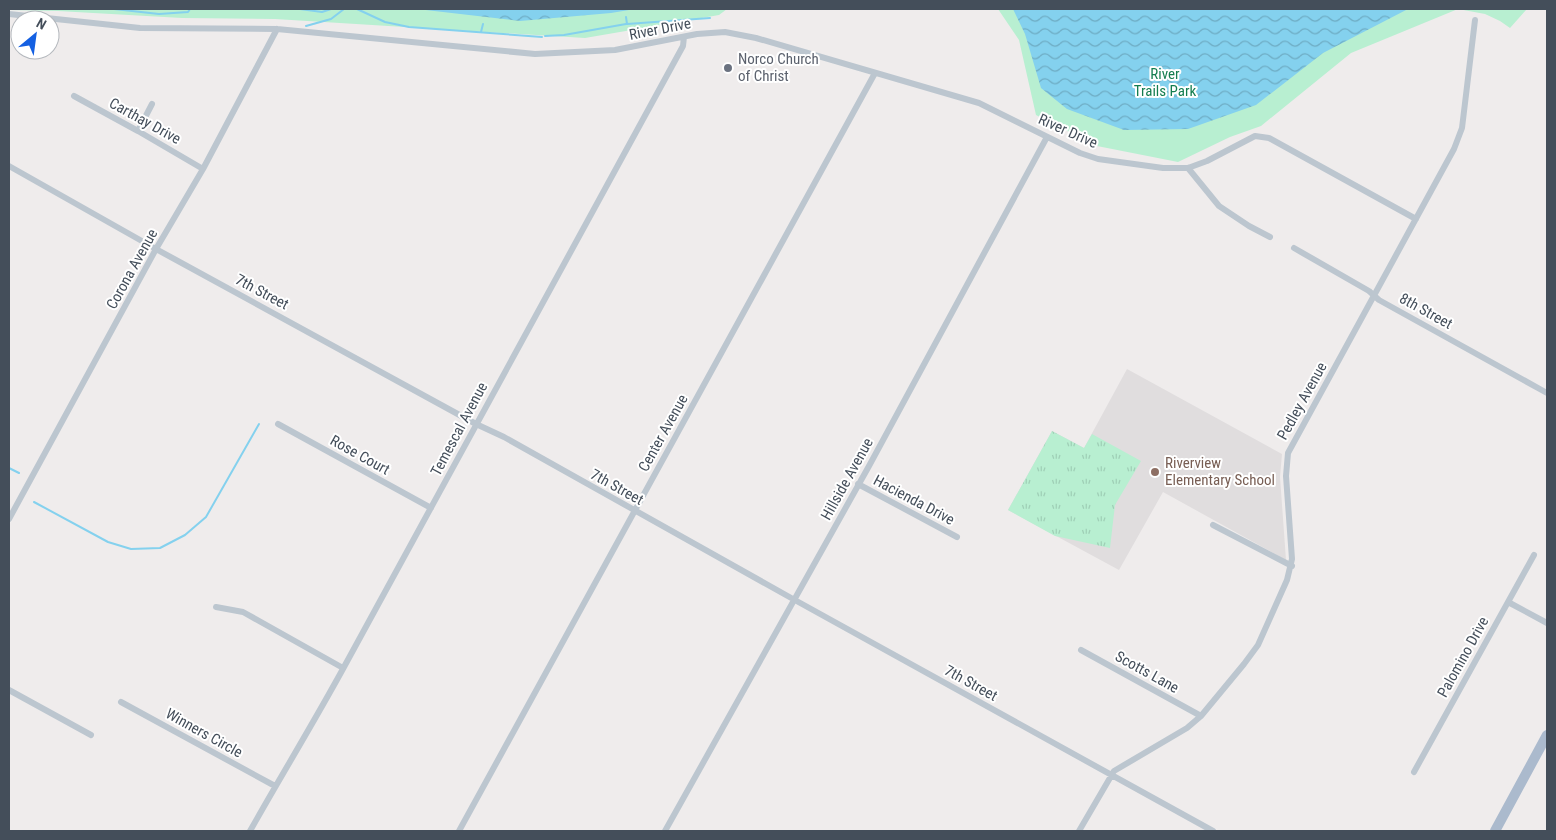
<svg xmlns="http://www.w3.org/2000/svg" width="1556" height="840" viewBox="0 0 1556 840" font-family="'Roboto Condensed',sans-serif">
<defs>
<pattern id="grass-tufts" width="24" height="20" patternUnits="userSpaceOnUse" patternTransform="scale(1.25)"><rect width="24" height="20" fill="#b8efd1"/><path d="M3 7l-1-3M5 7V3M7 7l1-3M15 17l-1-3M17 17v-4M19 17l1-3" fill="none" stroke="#9fcfb6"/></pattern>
<pattern id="water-waves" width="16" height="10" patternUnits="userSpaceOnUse" patternTransform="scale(1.25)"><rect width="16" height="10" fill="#84d1ee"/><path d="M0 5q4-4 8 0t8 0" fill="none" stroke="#6eacc4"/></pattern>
</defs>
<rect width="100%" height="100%" fill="#efecec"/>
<path fill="#e0ddde" d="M 1127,369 L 1282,454 L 1280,477 L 1286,560 L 1163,492 L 1119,570 L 1008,510 L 1052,431 L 1084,448 Z"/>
<path fill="url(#grass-tufts)" d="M 1052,431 L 1084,448 L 1092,434 L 1141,461 L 1115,505 L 1110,548 L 1055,536 L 1008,510 Z"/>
<path fill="#b8efd1" d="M 9,9 L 727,9 L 719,15 L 585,38 L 275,19 L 182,18 L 58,11 L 9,10 Z
M 998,9 L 1527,9 L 1510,28 L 1500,21 L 1485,14 L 1458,9 L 1351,53 L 1261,126 L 1230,137 L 1178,162 L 1097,146 L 1036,115 L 1019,40 Z"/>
<path fill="url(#water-waves)" d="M 417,9 L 635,9 L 611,13 L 520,21 Z
M 1013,9 L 1408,9 L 1323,53 L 1256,105 L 1188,129 L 1124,130 L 1067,109 L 1041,88 L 1025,34 Z"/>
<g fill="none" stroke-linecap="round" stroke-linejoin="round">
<path stroke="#84d1ee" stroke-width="2" d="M 114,9 L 159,14 L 188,12 L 190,9
M 300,9 L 322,12 L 331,9
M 357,9 L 385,22 L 409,27 L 542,37
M 626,17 L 627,24 L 710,18
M 306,26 L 331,19 L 344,9
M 481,32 L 483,24
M 545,36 L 564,35 L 626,24
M 9,468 L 19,473
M 34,502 L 108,542 L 131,549 L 160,548 L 185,535 L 206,517 L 259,424"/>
<path stroke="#bcc6cf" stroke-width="6" d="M 9,14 L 140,28 L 277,29 L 535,54 L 615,50 L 697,34 L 725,32 L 756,38 L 979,103 L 1080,153 L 1098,159 L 1163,168 L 1188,168 L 1207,161 L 1255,136 L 1269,138 L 1416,219
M 74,96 L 138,131 L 203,169
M 138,131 L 152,104
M 9,166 L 156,249 L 476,424 L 504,437 L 793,599 L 1213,831
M 1188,168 L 1219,206 L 1249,226 L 1270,237
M 1294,248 L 1369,291 L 1379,300 L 1547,393
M 278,424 L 431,508
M 858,484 L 957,537
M 9,519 L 156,249 L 203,169 L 277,29
M 1213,525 L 1292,566
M 1508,602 L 1547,623
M 216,607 L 243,612 L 343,668
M 1081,650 L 1201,716
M 9,690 L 91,735
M 121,702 L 275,786
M 1414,772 L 1534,555
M 250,831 C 281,776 314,722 344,667 C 456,459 571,253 683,46 L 684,37
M 459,831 L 875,73
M 665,831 L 869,466 L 1047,137
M 1079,831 L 1114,771 L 1187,728 L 1201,716 L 1244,664 L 1258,645 L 1287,580 L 1292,559 L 1286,476 L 1288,453 L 1454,149 L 1462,128 L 1475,20"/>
<path stroke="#abbacd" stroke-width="10" d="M 1495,831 L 1547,735"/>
</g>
<circle fill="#6b7280" stroke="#fff" stroke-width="2" cx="728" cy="68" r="5"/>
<circle fill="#8d6e63" stroke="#fff" stroke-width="2" cx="1155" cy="472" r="5"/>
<g text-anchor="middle" stroke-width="4" stroke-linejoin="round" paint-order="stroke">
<g font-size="15" fill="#444e5a" stroke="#fff">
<text transform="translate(660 29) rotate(-11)" y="5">River Drive</text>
<text transform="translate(145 121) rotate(29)" y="5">Carthay Drive</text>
<text transform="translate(1068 131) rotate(24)" y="5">River Drive</text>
<text transform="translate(132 269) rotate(-61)" y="5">Corona Avenue</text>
<text transform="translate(262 292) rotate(28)" y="5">7th Street</text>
<text transform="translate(1426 311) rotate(29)" y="5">8th Street</text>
<text transform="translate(1302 401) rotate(-61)" y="5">Pedley Avenue</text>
<text transform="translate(459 429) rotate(-62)" y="5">Temescal Avenue</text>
<text transform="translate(663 433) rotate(-61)" y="5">Center Avenue</text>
<text transform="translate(360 455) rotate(29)" y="5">Rose Court</text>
<text transform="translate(847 479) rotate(-61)" y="5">Hillside Avenue</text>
<text transform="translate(617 487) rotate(29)" y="5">7th Street</text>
<text transform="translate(914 500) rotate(28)" y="5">Hacienda Drive</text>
<text transform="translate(1463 657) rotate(-61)" y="5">Palomino Drive</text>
<text transform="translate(1147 672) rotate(29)" y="5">Scotts Lane</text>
<text transform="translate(971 683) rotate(29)" y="5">7th Street</text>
<text transform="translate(204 733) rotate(29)" y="5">Winners Circle</text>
</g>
<g font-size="15" fill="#5b616d" stroke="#fff" text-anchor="start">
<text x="738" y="64">Norco Church<tspan x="738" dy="17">of Christ</tspan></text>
</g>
<g font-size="15" fill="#147d4f" stroke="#fff">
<text x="1165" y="79">River<tspan x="1165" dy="17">Trails Park</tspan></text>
</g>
<g font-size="15" fill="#785e54" stroke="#fff" text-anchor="start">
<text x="1165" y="468">Riverview<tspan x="1165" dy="17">Elementary School</tspan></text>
</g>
</g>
<rect width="1556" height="840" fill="none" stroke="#444e5a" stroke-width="20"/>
<g transform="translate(35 35) rotate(29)"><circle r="24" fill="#ffffff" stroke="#b4b8bd"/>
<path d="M0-4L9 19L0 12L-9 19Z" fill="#1460e2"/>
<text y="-8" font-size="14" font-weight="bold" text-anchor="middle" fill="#444e5a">N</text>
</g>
</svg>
